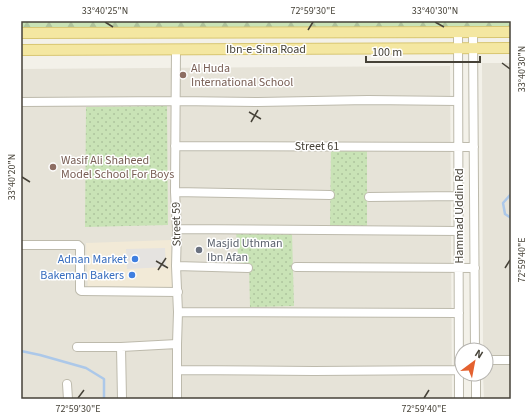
<svg xmlns="http://www.w3.org/2000/svg" width="532" height="420" viewBox="0 0 532 420" font-family="'Source Sans 3',sans-serif">
<defs>
<pattern id="grass-dots" width="8" height="8" patternUnits="userSpaceOnUse"><rect width="8" height="8" fill="#c9e3b6"/><path d="M2 2h.1M6 6h.1" fill="none" stroke="#aec49d" stroke-width="1.8" stroke-linecap="round"/></pattern>
<pattern id="forest-firs" width="22" height="20" patternUnits="userSpaceOnUse"><rect width="22" height="20" fill="#c9e3b6"/><path d="M5 1l3.5 6h-7zM16 11l3.5 6h-7z" fill="#aec49d"/></pattern>
</defs>
<rect width="100%" height="100%" fill="#f3f1e9"/>
<path fill="#e6e3d8" d="M 482,63 L 511,63 L 511,399 L 484,399 L 483,374 L 486,374 L 486,350 L 483,350 Z
M 450,66 L 452,399 L 21,399 L 21,69 Z"/>
<path fill="#f2ead7" d="M 171,240 L 173,289 L 88,292 L 86,243 Z"/>
<path fill="url(#grass-dots)" d="M 167,106 L 168,225 L 85,227 L 86,107 Z
M 331,148 L 367,148 L 367,227 L 330,226 Z
M 236,232 L 292,233 L 294,306 L 250,307 L 249,266 L 239,265 Z"/>
<path fill="url(#forest-firs)" d="M 21,21 L 511,21 L 511,28 L 21,30 Z"/>
<path fill="#e5e3e0" d="M 165,248 L 166,267 L 127,269 L 126,249 Z"/>
<g fill="none" stroke-linecap="round" stroke-linejoin="round">
<path stroke="#acc8e9" stroke-width="2.5" d="M 511,194 L 503,203 L 505,214 L 511,218
M 21,351 L 40,355 L 86,368 L 104,379 L 104,399"/>
<g stroke="#bdbaac" stroke-width="10">
<path id="minor" d="M 458,32 L 459,399
M 473,32 L 475,350
M 176,50 L 175,192 L 177,229 L 176,266 L 178,312 L 177,344 L 177,399
M 21,102 L 176,101 L 258,102 L 368,100 L 458,101
M 175,146 L 474,147
M 175,192 L 330,195
M 369,197 L 459,196
M 177,229 L 459,231
M 21,245 L 78,245 L 80,247 L 80,290 L 81,291 L 178,292
M 176,266 L 248,268
M 296,267 L 475,268
M 178,312 L 459,313
M 77,347 L 121,347 L 177,344
M 121,347 L 122,399
M 486,360 L 511,360
M 177,370 L 314,371 L 459,370
M 476,374 L 476,399
M 67,384 L 68,399"/>
</g>
<g stroke="#d8c672" stroke-width="12">
<path id="major" d="M 21,33 L 511,32
M 21,50 L 511,48"/>
</g>
<use href="#minor" stroke="#fff" stroke-width="8"/>
<use href="#major" stroke="#f4e7a1" stroke-width="10"/>
</g>
<path fill="none" stroke="#464238" stroke-width="1.5" d="M 105,22 L 113,27M 435,22 L 444,27M 308,30 L 313,22M 502,63 L 510,69M 249,112 L 261,119M 251,122 L 258,110M 22,177 L 30,182M 156,261 L 168,268M 505,268 L 510,260M 158,270 L 166,258M 78,398 L 84,390M 424,398 L 429,390"/>
<g fill="#8d6e63" stroke="#fff" stroke-width="1.5">
<circle cx="183" cy="75" r="4"/>
<circle cx="53" cy="167" r="4"/>
</g>
<circle fill="#6b7280" stroke="#fff" stroke-width="1.5" cx="199" cy="250" r="4"/>
<g fill="#3f7fe0" stroke="#fff" stroke-width="1.5">
<circle cx="135" cy="259" r="4"/>
<circle cx="132" cy="275" r="4"/>
</g>
<g text-anchor="middle" stroke-width="3" stroke-linejoin="round" paint-order="stroke">
<g font-size="12" fill="#464238" stroke="#fff">
<text x="266" y="53">Ibn-e-Sina Road</text>
<text x="317" y="150">Street 61</text>
<text transform="translate(459 216) rotate(-90)" y="4">Hammad Uddin Rd</text>
<text transform="translate(176 224) rotate(-91)" y="4">Street 59</text>
</g>
<g font-size="12" fill="#785e54" stroke="#fff" text-anchor="start">
<text x="191" y="72">Al Huda<tspan x="191" dy="14">International School</tspan></text>
<text x="61" y="164">Wasif Ali Shaheed<tspan x="61" dy="14">Model School For Boys</tspan></text>
</g>
<g font-size="12" fill="#5b616d" stroke="#fff" text-anchor="start">
<text x="207" y="247">Masjid Uthman<tspan x="207" dy="14">Ibn Afan</tspan></text>
</g>
<g font-size="12" fill="#366cbe" stroke="#fff" text-anchor="end">
<text x="127" y="263">Adnan Market</text>
<text x="124" y="279">Bakeman Bakers</text>
</g>
</g>
<rect width="532" height="420" fill="none" stroke="#ffffff" stroke-width="44"/>
<g transform="translate(474 362) rotate(32)"><circle r="19" fill="#ffffff" stroke="#b5b3af"/>
<path d="M0-3L7 15L0 10L-7 15Z" fill="#e4612f"/>
<text y="-6" font-size="11" font-weight="bold" text-anchor="middle" fill="#464238">N</text>
</g>
<path d="M366 56v6h114v-6" fill="none" stroke="#464238" stroke-width="2"/>
<text x="372" y="56" font-size="12" fill="#464238" stroke="#ffffff" stroke-width="3" paint-order="stroke">100 m</text>
<rect x="22" y="22" width="488" height="376" fill="none" stroke="#464238" stroke-width="1.5"/>
<g font-size="10" text-anchor="middle" fill="#464238">
<text x="105" y="14">33°40'25"N</text>
<text x="313" y="14">72°59'30"E</text>
<text x="435" y="14">33°40'30"N</text>
<text transform="translate(521 69) rotate(-90)" y="4">33°40'30"N</text>
<text transform="translate(11 177) rotate(-90)" y="4">33°40'20"N</text>
<text transform="translate(521 260) rotate(-90)" y="4">72°59'40"E</text>
<text x="78" y="412">72°59'30"E</text>
<text x="424" y="412">72°59'40"E</text>
</g>
</svg>
